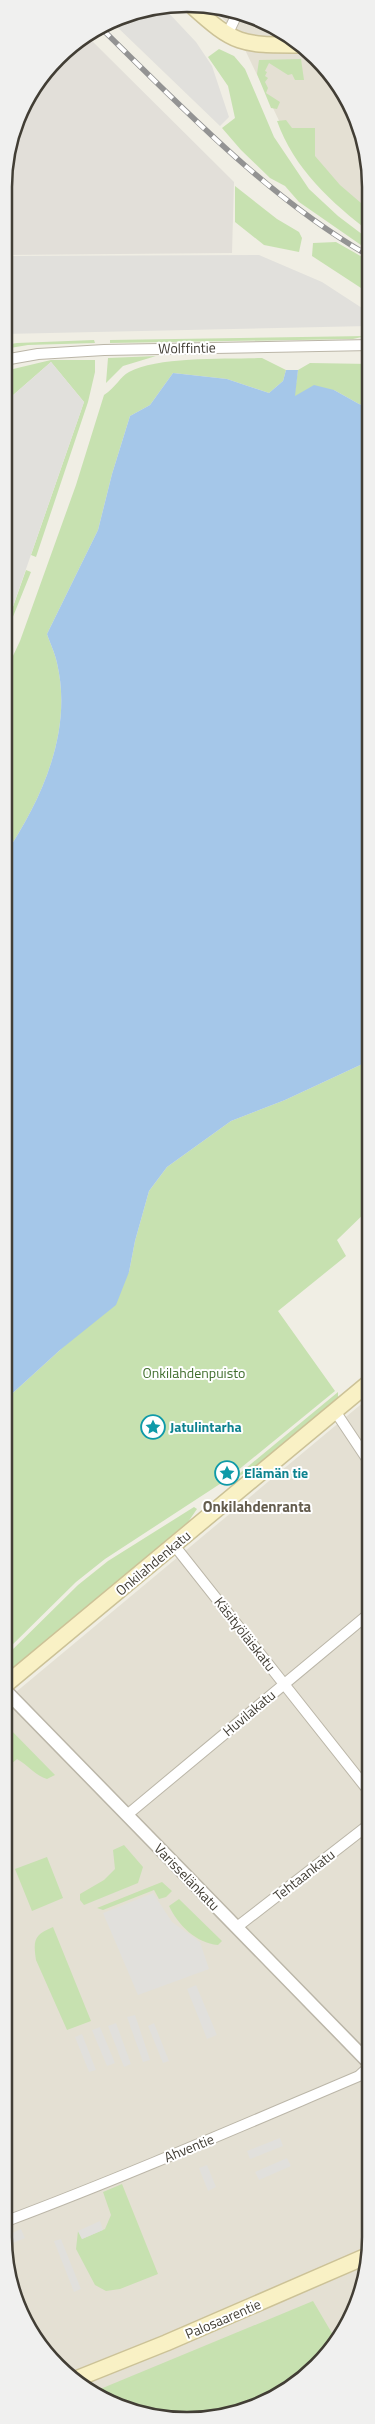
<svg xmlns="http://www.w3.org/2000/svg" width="375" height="2424" viewBox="0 0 375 2424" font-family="'Titillium Web',sans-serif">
<rect width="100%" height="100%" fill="#f0eee4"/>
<path fill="#e4e0d3" d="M 211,7 L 269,23 L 318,58 L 352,106 L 371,175 L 371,227 L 295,154 L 236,31 Z
M 371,1396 L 371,2249 L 352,2318 L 309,2374 L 247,2410 L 176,2420 L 106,2401 L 57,2366 L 18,2307 L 4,2236 L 4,1702 Z"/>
<path fill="#e2dfd9" d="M 88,37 L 234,182 L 232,253 L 4,255 L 4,175 L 23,106 L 67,49 Z"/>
<path fill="#c7e1b0" d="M 219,49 L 234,56 L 245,69 L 274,137 L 309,189 L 338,216 L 371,241 L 371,252 L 299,202 L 285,186 L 270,178 L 241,150 L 222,128 L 235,118 L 228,86 L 208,57 Z
M 301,59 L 304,80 L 295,80 L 292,74 L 288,75 L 269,63 L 265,71 L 267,72 L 265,76 L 268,78 L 265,82 L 268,88 L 266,93 L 280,102 L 277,109 L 271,108 L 257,74 L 259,60 Z
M 286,120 L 292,128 L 315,128 L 315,156 L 340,185 L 368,209 L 371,206 L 371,233 C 332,203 294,169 277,121 Z
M 235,186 L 277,219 L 299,232 L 302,238 L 299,252 L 264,245 L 235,222 Z
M 336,242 L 371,262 L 371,302 L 361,295 L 361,288 L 312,256 L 313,243 Z
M 366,336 L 353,339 L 110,343 L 110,340 Z
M 94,340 L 95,343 L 28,345 L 4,349 L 4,345 L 17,343 Z
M 156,356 L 123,366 L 106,383 L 108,358 Z
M 262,358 L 286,370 L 283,381 L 269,393 L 227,379 L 173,373 L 150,405 L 130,416 L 112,474 L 98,530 L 47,634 C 50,643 55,653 57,663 C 73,731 42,800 4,856 L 4,675 L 20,641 L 76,485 L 104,395 C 116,387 120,377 129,372 C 157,356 229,359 262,358 Z
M 51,360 L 95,360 L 95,372 L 88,402 L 36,557 L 31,555 L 84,402 L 51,362 L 4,403 C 4,390 14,384 9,370 Z
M 310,363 L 371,364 L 371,408 L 359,404 L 334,390 L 294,397 L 298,370 Z
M 26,570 L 31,572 L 4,639 L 4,618 L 9,618 Z
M 371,1060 L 371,1207 L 337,1240 L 346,1256 L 278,1311 L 335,1391 L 226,1480 L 105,1559 L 76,1582 L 4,1653 L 4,1401 L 60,1350 L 129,1272 L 135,1241 L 149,1191 L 167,1167 L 231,1121 L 285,1100 Z
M 338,1392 L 338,1399 L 264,1461 L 228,1483 Z
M 194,1507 L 197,1509 L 188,1522 L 4,1676 L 4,1658 L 78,1585 L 108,1561 Z
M 4,1724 L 6,1725 L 55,1775 L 47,1779 C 36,1776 28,1765 17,1759 L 4,1770 Z
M 124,1845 L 143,1867 L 138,1883 L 84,1905 L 80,1900 L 80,1894 L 104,1880 L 115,1869 L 113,1850 Z
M 47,1857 L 63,1898 L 32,1911 L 15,1869 Z
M 162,1882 L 172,1891 L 166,1897 L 159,1899 L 154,1890 L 103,1910 L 97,1908 Z
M 179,1899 L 222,1941 L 218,1945 C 196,1943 178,1925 169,1906 Z
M 53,1927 L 91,2021 L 67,2030 L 36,1960 C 33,1940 34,1935 53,1927 Z
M 122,2184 L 158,2274 L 120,2289 L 106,2291 L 95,2285 L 76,2249 L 78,2231 L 82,2239 L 105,2229 L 111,2215 L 103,2192 Z
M 313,2301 L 336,2340 L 309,2374 L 247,2410 L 176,2420 L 106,2401 L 93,2392 Z"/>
<path fill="#e1e0dc" d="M 165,9 L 196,42 L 212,66 L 229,117 L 220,126 L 113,23 L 129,13 Z
M 259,255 L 322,282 L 362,308 L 369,326 L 4,334 L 4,256 Z
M 51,362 L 84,402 L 9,618 L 4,618 L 4,403 Z
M 153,1893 L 172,1922 L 200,1942 L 209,1969 L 138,1995 L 103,1913 Z
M 196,1985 L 217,2035 L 207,2039 L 187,1989 Z
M 135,2015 L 150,2060 L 143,2062 L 127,2017 Z
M 116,2023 L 131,2064 L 124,2067 L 108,2026 Z
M 154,2023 L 169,2061 L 163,2063 L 148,2026 Z
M 100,2027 L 115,2063 L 107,2066 L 92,2030 Z
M 82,2034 L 96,2070 L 89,2072 L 75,2037 Z
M 280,2138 L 283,2146 L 250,2159 L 247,2151 Z
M 287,2158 L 291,2166 L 259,2180 L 255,2172 Z
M 207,2165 L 216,2187 L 208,2191 L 199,2168 Z
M 100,2221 L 103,2230 L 82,2239 L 78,2231 Z
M 21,2229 L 25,2238 L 6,2246 L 4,2237 Z
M 61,2239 L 81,2289 L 74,2292 L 54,2241 Z"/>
<path fill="#a5c7e9" d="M 286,370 L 298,370 L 295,396 L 314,385 L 334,390 L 359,404 L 371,408 L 371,1060 L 285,1100 L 231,1121 L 167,1167 L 149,1191 L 135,1241 L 129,1272 L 116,1305 L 60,1350 L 4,1401 L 4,856 C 42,800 73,731 57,663 C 55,653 50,643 47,634 L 98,530 L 112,474 L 130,416 L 150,405 L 173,373 L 227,379 L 269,393 L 283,381 Z"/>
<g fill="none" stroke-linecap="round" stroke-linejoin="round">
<g stroke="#bbb6a8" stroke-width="12">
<path id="minor" d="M 227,35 L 237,14
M 4,360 L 38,354 L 104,350 L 371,345
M 335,1411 L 371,1465
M 174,1545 L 371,1794
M 127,1815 L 371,1612
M 237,1927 L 371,1823
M 4,2222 C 124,2177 241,2126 359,2076 L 371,2065"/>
</g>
<g stroke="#bbb6a8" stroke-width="15">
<path id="tertiary" d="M 4,1689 L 371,2065"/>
</g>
<g stroke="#ccc297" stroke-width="18">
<path id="secondary" d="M 191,5 C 235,45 241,45 299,45
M 4,1686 L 371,1381
M 76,2379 L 166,2343 L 369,2255"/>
</g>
<use href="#minor" stroke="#fff" stroke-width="10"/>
<use href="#tertiary" stroke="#fff" stroke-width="12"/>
<use href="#secondary" stroke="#f9f1c5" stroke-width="15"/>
<g stroke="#939393" stroke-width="5.5">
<path id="rail" d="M 102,29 C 186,111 268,198 371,257"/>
</g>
<use href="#rail" stroke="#fff" stroke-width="4" stroke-dasharray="11" stroke-linecap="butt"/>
</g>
<defs>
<g id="sight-ring" transform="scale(1.25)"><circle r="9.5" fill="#fff" stroke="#0f9aa8" stroke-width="1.5"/><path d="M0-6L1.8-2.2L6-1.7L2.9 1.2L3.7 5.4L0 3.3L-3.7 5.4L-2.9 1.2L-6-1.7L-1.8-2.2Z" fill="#0f9aa8"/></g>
</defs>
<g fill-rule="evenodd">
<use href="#sight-ring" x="153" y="1427"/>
<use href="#sight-ring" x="227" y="1473"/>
</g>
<g text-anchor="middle" stroke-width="4" stroke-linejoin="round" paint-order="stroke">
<g font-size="14" fill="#423e35" stroke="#fff">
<text transform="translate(187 348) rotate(-1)" y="5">Wolffintie</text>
<text transform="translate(153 1563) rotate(-40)" y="5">Onkilahdenkatu</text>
<text transform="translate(245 1634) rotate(52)" y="5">Käsityöläiskatu</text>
<text transform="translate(249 1713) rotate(-40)" y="5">Huvilakatu</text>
<text transform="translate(304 1875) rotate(-38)" y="5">Tehtaankatu</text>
<text transform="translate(187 1877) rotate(46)" y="5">Varisselänkatu</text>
<text transform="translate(189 2148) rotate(-22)" y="5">Ahventie</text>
<text transform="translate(223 2319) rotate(-23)" y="5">Palosaarentie</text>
</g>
<g font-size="14" fill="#416e2e" stroke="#fff">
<text x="194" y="1378">Onkilahdenpuisto</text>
</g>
<g font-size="14" font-weight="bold" fill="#0d838f" stroke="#fff" text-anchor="start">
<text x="170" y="1432">Jatulintarha</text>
<text x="244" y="1478">Elämän tie</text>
</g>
<g font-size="15" font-weight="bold" fill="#645c4d" stroke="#fff">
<text x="257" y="1512">Onkilahdenranta</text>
</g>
</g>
<path d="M0 0H375V2424H0ZM187 12H187A175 175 0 0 1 362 187V2237A175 175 0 0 1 187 2412H187A175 175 0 0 1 12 2237V187A175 175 0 0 1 187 12Z" fill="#f0f0ef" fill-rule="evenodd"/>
<path fill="none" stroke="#423e35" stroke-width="2.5" d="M187 12H187A175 175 0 0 1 362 187V2237A175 175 0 0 1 187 2412H187A175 175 0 0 1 12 2237V187A175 175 0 0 1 187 12Z"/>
</svg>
